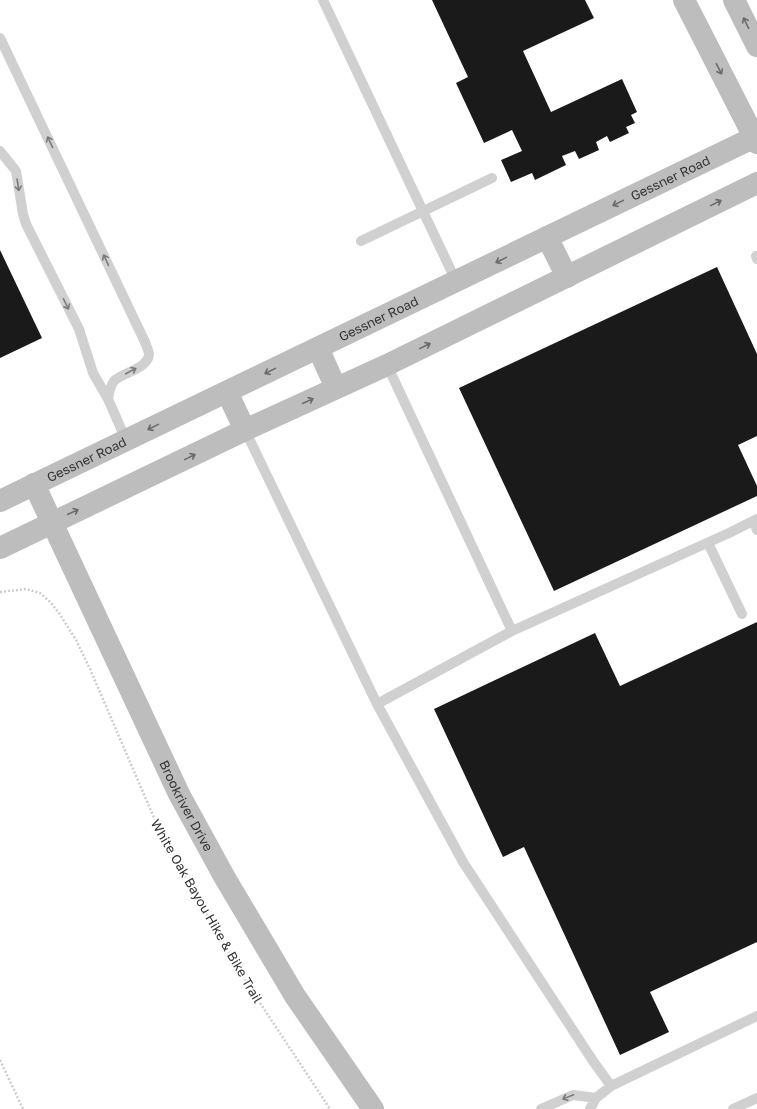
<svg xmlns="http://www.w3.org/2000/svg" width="757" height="1109" viewBox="0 0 757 1109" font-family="'Golos Text',sans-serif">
<rect width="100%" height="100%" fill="#fff"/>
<path fill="#1a1a1a" d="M 432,0 L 585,0 L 594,18 L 523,51 L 551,112 L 622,79 L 637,112 L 631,115 L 635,123 L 626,127 L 629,133 L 610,142 L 607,136 L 596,142 L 599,150 L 579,159 L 575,151 L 562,156 L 566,165 L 535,180 L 532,173 L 511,182 L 501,160 L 522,151 L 512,130 L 484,143 L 456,83 L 468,77 Z
M 0,250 L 42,338 L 0,358 Z
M 717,267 L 757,354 L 757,436 L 738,445 L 757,486 L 757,496 L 554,591 L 459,388 Z
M 757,622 L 757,942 L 650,992 L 669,1032 L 620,1055 L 524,847 L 503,857 L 434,709 L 595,633 L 620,686 Z"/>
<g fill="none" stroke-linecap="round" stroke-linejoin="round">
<path stroke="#cdcdcd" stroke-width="2.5" stroke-dasharray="2 2" stroke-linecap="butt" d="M 0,592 L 26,589 L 40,593 L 50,602 L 59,613 L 76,640 L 90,669 L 161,834 L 241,974 L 330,1109
M 0,1060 L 23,1109"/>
<path stroke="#d0d0d0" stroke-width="10" d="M 323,0 L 456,281
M 0,38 L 145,342 C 146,346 149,351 149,354 C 149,368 122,373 114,381 C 110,386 109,393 108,399
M 0,151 L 16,171 L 23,214 L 26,224 L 79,329 L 93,373 L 108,399 L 126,440
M 361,241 L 492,178
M 757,256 L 756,256 L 757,259
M 387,365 L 512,631
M 245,430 L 377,704 L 463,862 L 593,1061 L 611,1086
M 753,521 L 757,530
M 708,543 L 742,614
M 377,704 L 512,631 L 729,533 L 757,519
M 541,1109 L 573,1095 L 596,1098
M 590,1109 L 596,1098 L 611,1086 L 757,1016
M 733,1109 L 757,1098"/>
<g stroke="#bdbdbd" stroke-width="22">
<path d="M 684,0 L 757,143"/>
<path d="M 734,0 L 757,46"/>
<path d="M 547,237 L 567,277"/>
<path d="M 318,348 L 336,388"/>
<path d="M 227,392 L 245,430"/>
<path id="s1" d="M 34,484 L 179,794 L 225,878 L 295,996 L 373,1109"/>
<path id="s2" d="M 0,501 L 757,136"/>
<path d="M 0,548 L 245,430 L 387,365 L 757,183"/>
</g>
</g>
<defs><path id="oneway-shaft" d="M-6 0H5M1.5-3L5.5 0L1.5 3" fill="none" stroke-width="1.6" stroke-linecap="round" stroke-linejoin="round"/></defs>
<g stroke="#6a6a6a">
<use href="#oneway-shaft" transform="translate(746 23) rotate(-116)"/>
<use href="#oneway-shaft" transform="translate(719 69) rotate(63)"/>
<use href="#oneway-shaft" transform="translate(618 203) rotate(154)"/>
<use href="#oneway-shaft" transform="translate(716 203) rotate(-26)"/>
<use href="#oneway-shaft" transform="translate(501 260) rotate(154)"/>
<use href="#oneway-shaft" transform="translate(425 346) rotate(-26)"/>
<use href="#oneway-shaft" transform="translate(270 371) rotate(154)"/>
<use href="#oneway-shaft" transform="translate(308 401) rotate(-25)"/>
<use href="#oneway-shaft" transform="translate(153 427) rotate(154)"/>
<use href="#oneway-shaft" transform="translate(190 457) rotate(-26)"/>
<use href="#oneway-shaft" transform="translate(73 512) rotate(-25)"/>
</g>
<g stroke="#7a7a7a">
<use href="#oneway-shaft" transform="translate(50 142) rotate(-115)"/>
<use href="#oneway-shaft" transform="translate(18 185) rotate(81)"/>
<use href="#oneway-shaft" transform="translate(106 260) rotate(-115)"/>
<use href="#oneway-shaft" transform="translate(66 304) rotate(64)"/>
<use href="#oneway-shaft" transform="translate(131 371) rotate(-28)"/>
<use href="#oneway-shaft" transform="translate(568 1097) rotate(158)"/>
</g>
<g text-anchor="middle" stroke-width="4" stroke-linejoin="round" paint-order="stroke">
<g font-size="13" fill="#333" stroke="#fff">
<text dy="5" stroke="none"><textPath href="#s2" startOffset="744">Gessner Road</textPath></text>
<text dy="5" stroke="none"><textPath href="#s2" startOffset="420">Gessner Road</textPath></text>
<text dy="5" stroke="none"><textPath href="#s2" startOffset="96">Gessner Road</textPath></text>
<text dy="5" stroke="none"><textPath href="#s1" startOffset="356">Brookriver Drive</textPath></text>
<text transform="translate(207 911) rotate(60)" y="5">White Oak Bayou Hike &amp; Bike Trail</text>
</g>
</g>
</svg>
